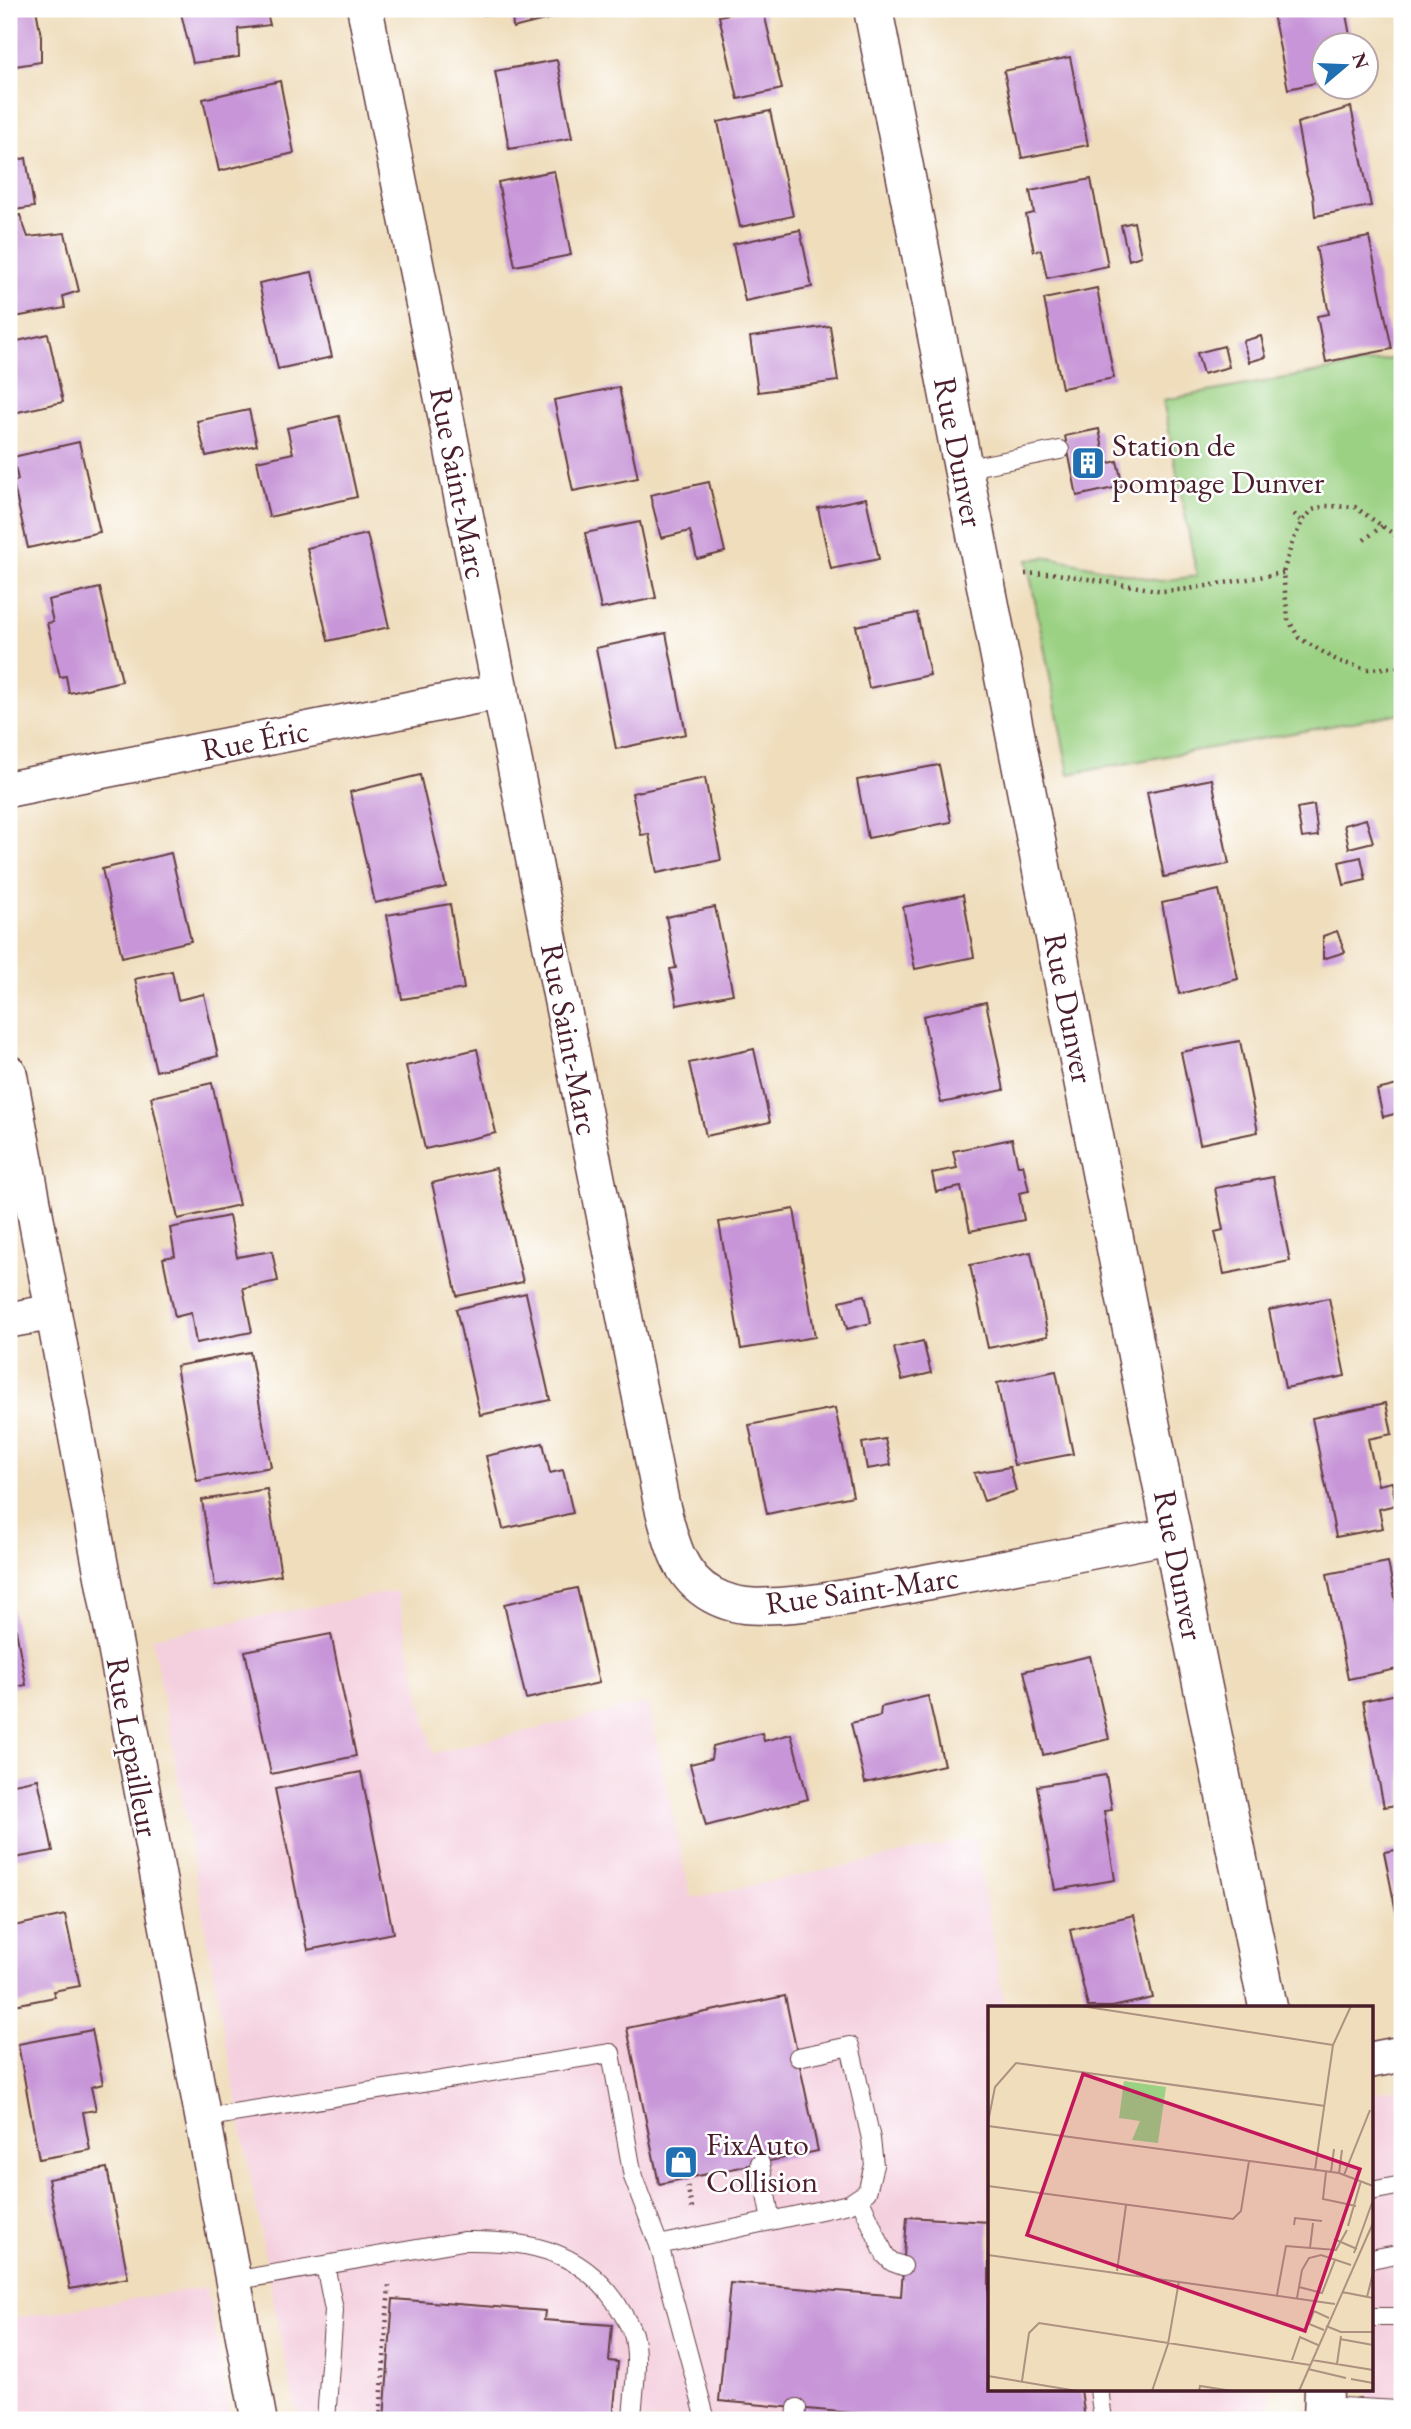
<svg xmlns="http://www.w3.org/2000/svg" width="1411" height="2429" viewBox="0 0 1411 2429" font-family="'EB Garamond',serif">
<rect width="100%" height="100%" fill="#fff"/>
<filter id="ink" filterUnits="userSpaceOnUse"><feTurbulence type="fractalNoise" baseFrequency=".0143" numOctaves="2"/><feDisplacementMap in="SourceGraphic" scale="14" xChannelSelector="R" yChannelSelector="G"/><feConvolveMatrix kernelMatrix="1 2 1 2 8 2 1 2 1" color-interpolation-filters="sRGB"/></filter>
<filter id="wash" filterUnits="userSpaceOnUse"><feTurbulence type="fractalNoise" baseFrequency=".00686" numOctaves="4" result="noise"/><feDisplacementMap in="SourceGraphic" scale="28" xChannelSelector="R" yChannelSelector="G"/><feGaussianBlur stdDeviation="1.57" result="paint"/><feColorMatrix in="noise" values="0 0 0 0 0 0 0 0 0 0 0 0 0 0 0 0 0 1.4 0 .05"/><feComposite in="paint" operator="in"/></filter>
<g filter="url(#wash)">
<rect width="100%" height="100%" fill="#efddbb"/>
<path fill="#f4cfde" d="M 397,1591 L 433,1753 L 648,1703 L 691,1898 L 975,1839 L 1005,2007 L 989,2007 L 989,2389 L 1271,2389 L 1268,2420 L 298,2420 L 276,2316 L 152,1637 Z
M 1402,2087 L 1402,2420 L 1366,2420 L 1367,2389 L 1371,2389 L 1371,2093 Z
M 207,2287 L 231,2420 L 9,2420 L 9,2319 Z"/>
<path fill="#9bd183" stroke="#727857" stroke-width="2" d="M 1402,357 L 1402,713 L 1069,774 L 1027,560 L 1049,557 L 1160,581 L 1197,576 L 1163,400 Z"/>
<g id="blocks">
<path fill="#c896d8" d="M 9,9 L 36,9 L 41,36 L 41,62 L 9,67 Z
M 180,9 L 266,9 L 270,25 L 238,29 L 239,57 L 193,63 Z
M 481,9 L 563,9 L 564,15 L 513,28 L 512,12 L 483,15 Z
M 753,9 L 763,9 L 782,89 L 738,99 L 719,16 Z
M 1272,9 L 1345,9 L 1351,41 L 1340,43 L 1340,46 L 1324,46 L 1324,81 L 1288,89 Z
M 1070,57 L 1088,145 L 1022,158 L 1004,71 Z
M 557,60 L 572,138 L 509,149 L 495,71 Z
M 280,81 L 294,153 L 219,171 L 203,99 Z
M 1351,107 L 1371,206 L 1315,216 L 1313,195 L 1306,173 L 1297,123 Z
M 770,111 L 793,216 L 740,227 L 718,122 Z
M 26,158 L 34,207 L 9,211 L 9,162 Z
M 554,171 L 571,255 L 515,266 L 498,182 Z
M 1091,179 L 1108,266 L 1047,278 L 1041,250 L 1034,251 L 1026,215 L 1034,213 L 1030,191 Z
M 20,215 L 28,237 L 65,233 L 79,291 L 63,296 L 65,308 L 9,318 L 9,218 Z
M 1134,222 L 1141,256 L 1129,260 L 1121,225 Z
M 800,230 L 812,287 L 745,301 L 733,244 Z
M 1369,237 L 1392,349 L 1326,362 L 1317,316 L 1329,314 L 1316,247 Z
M 312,272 L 332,357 L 278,369 L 259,283 Z
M 1097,288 L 1114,378 L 1062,388 L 1044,299 Z
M 830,326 L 838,381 L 758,392 L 750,337 Z
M 48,334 L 63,402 L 9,414 L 9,343 Z
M 1261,336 L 1266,357 L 1249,362 L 1243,341 Z
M 1224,346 L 1229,367 L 1203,374 L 1197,353 Z
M 619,387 L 638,478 L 573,491 L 554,400 Z
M 249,410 L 257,445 L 206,456 L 197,421 Z
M 339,416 L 357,497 L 269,517 L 257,461 L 293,453 L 287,428 Z
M 1099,429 L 1106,464 L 1117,461 L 1123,486 L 1077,496 L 1065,436 Z
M 79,442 L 100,532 L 28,548 L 13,482 L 18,480 L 13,457 Z
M 709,482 L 725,552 L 697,559 L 690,531 L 661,538 L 650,495 Z
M 866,498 L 879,559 L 831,569 L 818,508 Z
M 640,522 L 656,598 L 601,609 L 585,533 Z
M 367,534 L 389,627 L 328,641 L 307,548 Z
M 100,588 L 122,681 L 69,693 L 66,676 L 60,677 L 47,623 L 53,622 L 48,600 Z
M 917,613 L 930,675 L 869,688 L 856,626 Z
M 666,633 L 686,734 L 616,749 L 596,648 Z
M 939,765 L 951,822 L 868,838 L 857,780 Z
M 420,775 L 446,887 L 375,903 L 350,792 Z
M 705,778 L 721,860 L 657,873 L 649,834 L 641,835 L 632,793 Z
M 1212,779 L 1229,864 L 1164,877 L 1147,792 Z
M 1314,805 L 1318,836 L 1302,838 L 1297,808 Z
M 1366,819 L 1373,842 L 1349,848 L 1344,825 Z
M 171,853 L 191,941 L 122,957 L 102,869 Z
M 1361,857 L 1366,880 L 1344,885 L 1339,862 Z
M 1219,890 L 1238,979 L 1179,994 L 1162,903 Z
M 963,895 L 974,957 L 915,969 L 903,907 Z
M 450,904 L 464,989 L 402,999 L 387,915 Z
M 715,907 L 733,994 L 677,1005 L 670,969 L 676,968 L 666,917 Z
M 1337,931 L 1345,952 L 1323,959 L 1323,936 Z
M 172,971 L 178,1000 L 204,994 L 218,1056 L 156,1071 L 135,979 Z
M 986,1002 L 1004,1090 L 941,1103 L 923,1016 Z
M 1240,1041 L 1258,1132 L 1200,1144 L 1181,1052 Z
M 477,1049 L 496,1133 L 425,1149 L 406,1066 Z
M 754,1049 L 770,1122 L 706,1136 L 689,1063 Z
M 212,1083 L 239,1205 L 178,1219 L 151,1097 Z
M 1402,1084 L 1402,1112 L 1383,1117 L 1377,1090 Z
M 1012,1139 L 1018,1166 L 1023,1164 L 1029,1191 L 1019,1193 L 1024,1220 L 970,1231 L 961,1187 L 936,1192 L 932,1173 L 957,1168 L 953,1151 Z
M 496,1168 L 523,1282 L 457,1296 L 432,1183 Z
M 1273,1177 L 1290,1261 L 1224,1274 L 1215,1232 L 1223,1230 L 1215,1188 Z
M 794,1209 L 815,1337 L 741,1349 L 719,1222 Z
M 229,1216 L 237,1257 L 272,1251 L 278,1281 L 243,1288 L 252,1332 L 196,1343 L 191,1313 L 175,1317 L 163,1258 L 175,1256 L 170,1228 Z
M 1031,1252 L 1048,1336 L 988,1348 L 970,1265 Z
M 526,1293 L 550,1400 L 480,1415 L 456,1309 Z
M 865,1295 L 871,1323 L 847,1329 L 840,1301 Z
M 1329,1298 L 1345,1376 L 1285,1388 L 1269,1310 Z
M 923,1341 L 931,1373 L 902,1380 L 894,1348 Z
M 250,1352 L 271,1467 L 197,1481 L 176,1366 Z
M 1056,1371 L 1073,1454 L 1014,1465 L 997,1383 Z
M 1386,1403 L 1392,1434 L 1368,1439 L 1378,1485 L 1392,1482 L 1396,1505 L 1379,1509 L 1383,1528 L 1336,1537 L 1312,1418 Z
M 835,1408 L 853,1496 L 767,1514 L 749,1425 Z
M 885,1439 L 891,1465 L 867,1469 L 862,1443 Z
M 543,1443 L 550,1473 L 563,1470 L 573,1513 L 503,1529 L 486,1456 Z
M 1010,1467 L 1016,1491 L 984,1501 L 974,1473 Z
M 267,1489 L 281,1575 L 215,1586 L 202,1500 Z
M 1388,1562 L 1398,1613 L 1402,1613 L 1402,1668 L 1348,1679 L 1327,1574 Z
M 577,1588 L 599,1683 L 526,1699 L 504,1604 Z
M 9,1608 L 12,1608 L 26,1685 L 9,1688 Z
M 331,1634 L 356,1756 L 271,1774 L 245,1651 Z
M 1090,1656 L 1109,1739 L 1043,1755 L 1024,1671 Z
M 1402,1693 L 1402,1804 L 1384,1807 L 1363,1701 Z
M 928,1696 L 944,1765 L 865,1783 L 851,1723 L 880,1716 L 881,1707 Z
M 762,1733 L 764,1741 L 791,1734 L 808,1799 L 706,1826 L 690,1764 L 711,1759 L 713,1746 Z
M 361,1772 L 393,1933 L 308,1950 L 275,1789 Z
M 1106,1775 L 1112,1810 L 1104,1811 L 1115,1880 L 1055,1890 L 1037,1786 Z
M 38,1779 L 53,1851 L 9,1859 L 9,1785 Z
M 1402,1849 L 1402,1937 L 1401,1937 L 1384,1852 Z
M 65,1915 L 80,1986 L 53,1991 L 55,1997 L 9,2006 L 9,1927 Z
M 1134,1915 L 1153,1998 L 1112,2007 L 1088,2007 L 1070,1930 Z
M 785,1996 L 818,2151 L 659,2184 L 627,2028 Z
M 92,2030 L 103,2084 L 91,2087 L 96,2110 L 83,2112 L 90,2150 L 39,2159 L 18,2044 Z
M 107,2168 L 128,2278 L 70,2289 L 48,2179 Z
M 907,2217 L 989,2222 L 989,2389 L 1081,2389 L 1085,2420 L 930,2420 L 719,2401 L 730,2283 L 901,2296 Z
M 393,2299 L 545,2311 L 544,2320 L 612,2325 L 609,2361 L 618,2362 L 613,2420 L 384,2420 Z"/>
</g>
</g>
<g filter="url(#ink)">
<use href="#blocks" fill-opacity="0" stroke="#633c41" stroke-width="2"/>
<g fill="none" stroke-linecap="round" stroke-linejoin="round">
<g stroke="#633c41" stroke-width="20">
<path id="service" d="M 963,469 L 1060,450
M 202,2118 L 611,2053 L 633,2177 L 659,2245 L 706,2420
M 760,2163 L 771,2221
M 1371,2191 L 1402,2185
M 860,2199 L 885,2255 L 892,2262 L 903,2266
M 659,2245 L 849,2204 L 867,2192 L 874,2165 L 871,2139 L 850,2046 L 798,2057
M 1371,2259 L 1402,2253
M 325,2265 L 334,2310 L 326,2420
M 233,2281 L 463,2241 C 523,2240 578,2248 615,2301 C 621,2311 629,2323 633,2334 C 640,2361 633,2393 632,2420
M 1371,2317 L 1402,2317
M 1099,2389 L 1103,2420
M 1323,2406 L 1398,2410
M 796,2420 L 797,2408"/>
</g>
<g stroke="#633c41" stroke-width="38">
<path id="minor" d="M 365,9 L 661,1501 C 670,1537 677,1576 712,1595 C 728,1604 746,1607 764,1606 C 819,1605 873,1592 927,1582 C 1009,1567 1091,1552 1173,1535
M 9,789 L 501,691
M 9,1073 L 259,2420
M 9,1320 L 53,1312
M 1371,2060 L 1402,2054"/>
</g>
<g stroke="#633c41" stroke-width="41">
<path id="tertiary" d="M 873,9 L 1183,1590 L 1268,2007
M 1323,2420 L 1324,2389"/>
</g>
<path stroke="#633c41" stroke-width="4.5" stroke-dasharray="2 5" stroke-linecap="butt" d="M 1294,514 L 1302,522
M 1364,540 L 1382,526
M 1402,540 L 1355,507 L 1325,506 L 1312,510 L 1302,522 L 1292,543 L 1283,573 L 1288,619 L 1299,638 L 1340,662 L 1368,669 L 1402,667
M 1025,574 L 1051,573 L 1163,591 L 1189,589 L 1283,573
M 686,2179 L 692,2209
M 380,2420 L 389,2285
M 873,2420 L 873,2415
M 911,2420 L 911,2418"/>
<use href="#service" stroke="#fff" stroke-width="18"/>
<use href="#minor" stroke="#fff" stroke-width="35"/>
<use href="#tertiary" stroke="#fff" stroke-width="38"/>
</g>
</g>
<defs>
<g id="building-square" transform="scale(1.75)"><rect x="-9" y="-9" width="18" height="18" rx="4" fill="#1f6fb2" stroke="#fff"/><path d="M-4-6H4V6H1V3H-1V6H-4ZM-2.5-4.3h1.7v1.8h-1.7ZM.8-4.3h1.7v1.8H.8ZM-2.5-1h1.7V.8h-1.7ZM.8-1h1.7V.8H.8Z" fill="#fff"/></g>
<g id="shop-square" transform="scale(1.75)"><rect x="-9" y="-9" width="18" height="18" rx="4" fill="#1f6fb2" stroke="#fff"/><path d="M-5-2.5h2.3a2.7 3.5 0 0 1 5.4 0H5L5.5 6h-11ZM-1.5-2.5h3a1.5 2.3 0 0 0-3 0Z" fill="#fff"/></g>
</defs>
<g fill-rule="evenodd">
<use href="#building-square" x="1088" y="463"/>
<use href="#shop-square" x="681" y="2162"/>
</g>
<g text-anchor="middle" stroke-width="5" stroke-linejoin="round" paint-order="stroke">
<g font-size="32" fill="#4a1f2b" stroke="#fff" text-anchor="start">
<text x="1112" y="456">Station de<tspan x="1112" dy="37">pompage Dunver</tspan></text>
<text x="706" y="2155">FixAuto<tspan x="706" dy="37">Collision</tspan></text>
</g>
<g font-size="32" fill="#4a1f2b" stroke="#fff">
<text transform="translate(959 452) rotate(79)" y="11">Rue Dunver</text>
<text transform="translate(459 483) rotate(79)" y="11">Rue Saint-Marc</text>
<text transform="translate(255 740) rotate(-11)" y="11">Rue Éric</text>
<text transform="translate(1069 1008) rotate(79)" y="11">Rue Dunver</text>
<text transform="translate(570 1039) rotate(79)" y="11">Rue Saint-Marc</text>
<text transform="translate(1179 1565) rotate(79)" y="11">Rue Dunver</text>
<text transform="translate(862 1590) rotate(-8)" y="11">Rue Saint-Marc</text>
<text transform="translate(133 1747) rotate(80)" y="11">Rue Lepailleur</text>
</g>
</g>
<g transform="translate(988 2006)">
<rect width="385" height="385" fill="#efddbb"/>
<path d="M 136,75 L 178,81 L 170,137 L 144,134 L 152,115 L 131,112 Z" fill="#9bd183"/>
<path fill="none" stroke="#ad9181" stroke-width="2" d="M 93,0 L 345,39M 0,116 L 7,81 L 28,57 L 337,100M 0,120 L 351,167 L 385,180M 327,164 L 345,39 L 363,0M 338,166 L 335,193 L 368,200M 343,166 L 346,143M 351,167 L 354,144M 356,169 L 382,104M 0,180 L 245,213 L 253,205 L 261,155M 306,219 L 307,212 L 334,215M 360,220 L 373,175M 346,233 L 369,243M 322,242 L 325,217M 366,247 L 385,194M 0,249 L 347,298M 129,265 L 138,199M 311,281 L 334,287 L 347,254M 354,286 L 385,292M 289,289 L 298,240 L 348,244 L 359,224M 379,291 L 385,267M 309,292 L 314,264 L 321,252 L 333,249 L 363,259M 338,320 L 353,326 L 385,326M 336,324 L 321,318 L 326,305 L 341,312M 352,333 L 385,339M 304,354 L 312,331 L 330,339M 324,354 L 385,364M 349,358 L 353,330M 320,363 L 358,372M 0,370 L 89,385M 363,373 L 385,377M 34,375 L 41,327 L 51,317 L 322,359M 164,385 L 180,338 L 191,275M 211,385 L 212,380 L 244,385M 311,385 L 385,217"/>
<path fill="#c2185b" fill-opacity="0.15" stroke="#c2185b" stroke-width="3.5" d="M 95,68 L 372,163 L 317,325 L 39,229 Z"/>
<rect width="385" height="385" fill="none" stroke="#4a1f2b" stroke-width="3.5"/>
</g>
<rect width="1411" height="2429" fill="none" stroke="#fff" stroke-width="35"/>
<g transform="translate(1345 66) rotate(71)"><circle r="33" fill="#ffffff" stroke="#b7a5aa" stroke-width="2"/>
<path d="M0-5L12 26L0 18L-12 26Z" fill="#1f6fb2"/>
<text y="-10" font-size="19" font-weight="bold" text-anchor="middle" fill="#4a1f2b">N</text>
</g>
</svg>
